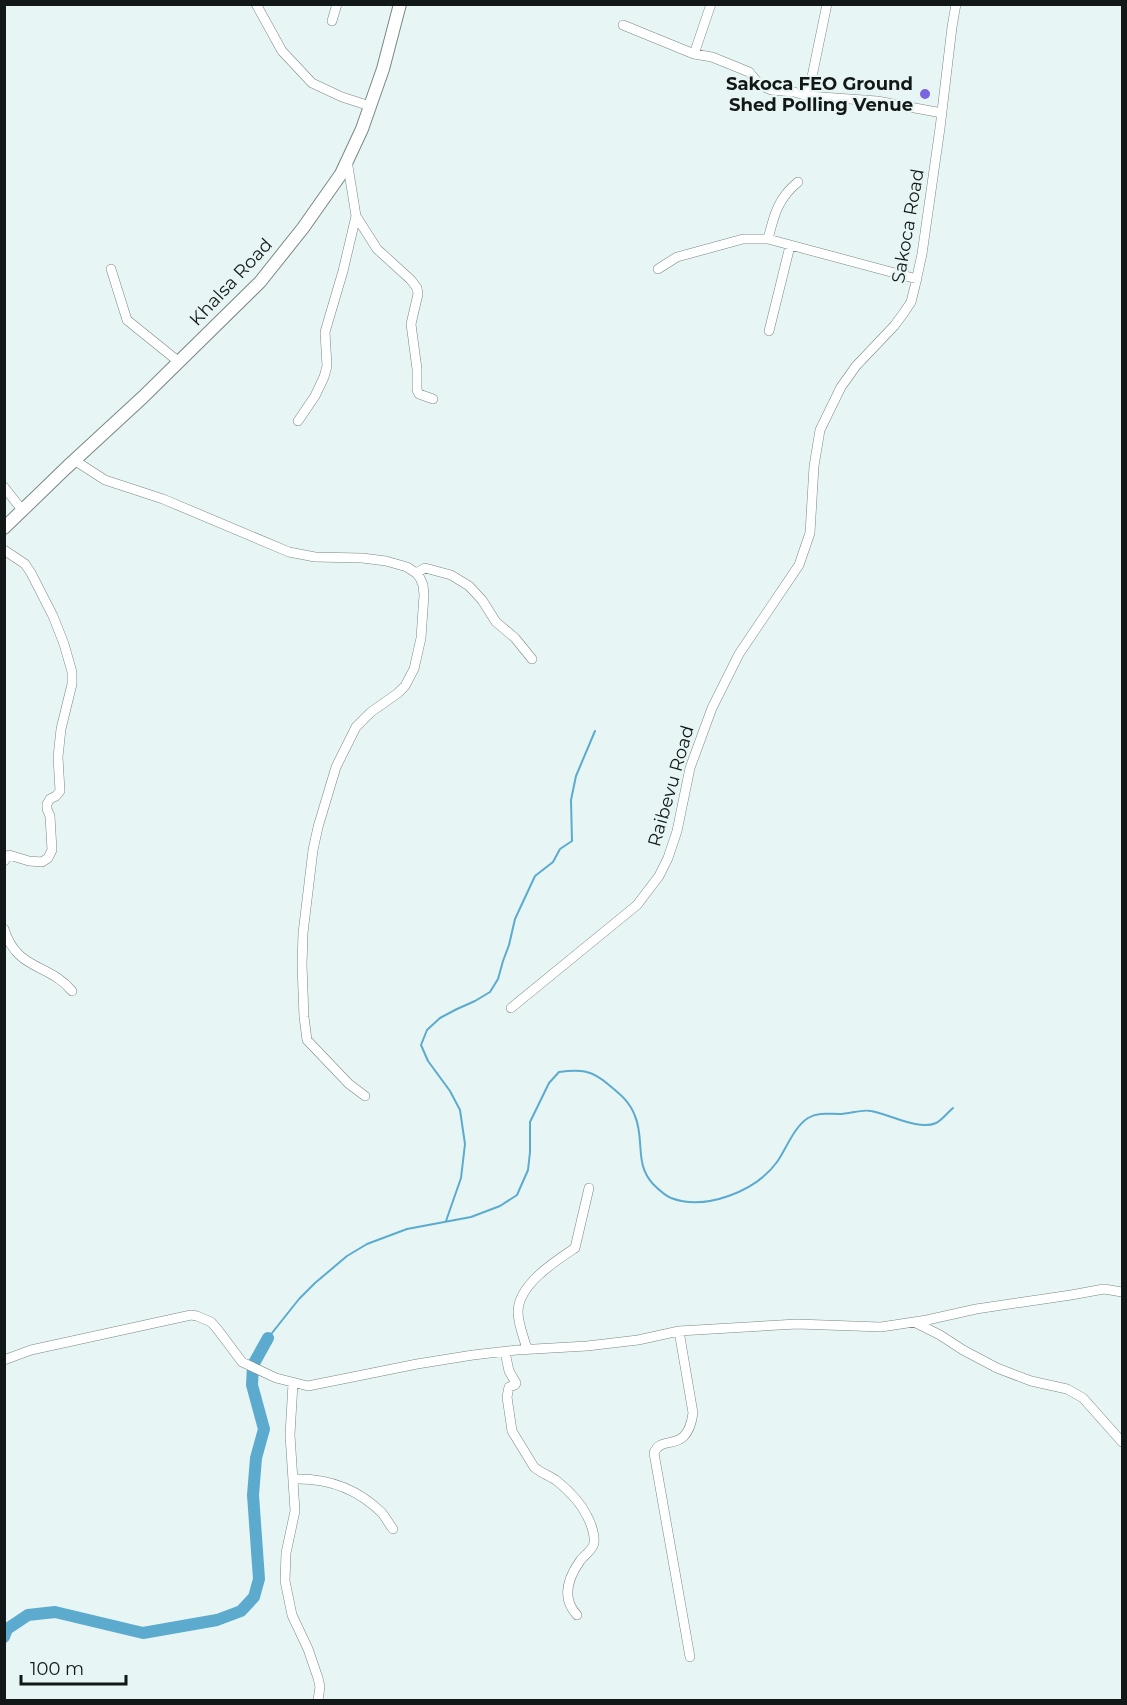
<svg xmlns="http://www.w3.org/2000/svg" width="1127" height="1705" viewBox="0 0 1127 1705" font-family="Montserrat,sans-serif">
<rect width="100%" height="100%" fill="#e7f6f4"/>
<g fill="none" stroke-linecap="round" stroke-linejoin="round">
<path stroke="#5cabce" stroke-width="2" d="M 446,1221 L 461,1178 L 465,1144 L 460,1110 L 450,1091 L 428,1061 L 421,1045 L 427,1030 L 440,1018 L 457,1009 L 475,1001 L 490,992 L 498,979 L 503,961 L 509,945 L 515,919 L 535,876 L 553,862 L 560,849 L 572,841 L 571,800 L 576,776 L 595,731
M 268,1338 L 299,1299 L 315,1283 L 347,1256 L 367,1244 L 407,1229 L 471,1217 L 500,1206 L 517,1195 L 528,1170 L 530,1152 L 530,1122 L 549,1083 L 559,1072 C 581,1069 592,1070 609,1085 C 620,1094 630,1102 635,1116 C 645,1140 634,1163 653,1184 C 658,1189 664,1195 671,1198 C 706,1211 756,1191 777,1162 C 786,1149 794,1127 808,1118 C 818,1112 829,1114 839,1114 C 850,1114 861,1109 871,1111 C 889,1114 919,1131 936,1123 C 942,1120 948,1112 953,1108"/>
<path stroke="#5cabce" stroke-width="12" d="M 4,1637 L 7,1629 L 28,1615 L 55,1612 L 143,1633 L 217,1620 L 241,1611 L 254,1597 L 259,1579 L 253,1495 L 256,1458 L 264,1429 L 252,1385 L 253,1365 L 268,1338"/>
<g stroke="#798685" stroke-width="10">
<path id="minor" d="M 256,4 L 282,51 L 312,83 L 342,97 L 370,106
M 332,21 L 337,4
M 623,25 L 694,54 L 712,57 L 749,72 L 760,85 L 771,90 L 794,92 L 808,96 L 877,101 L 942,113
M 694,54 L 711,4
M 808,96 L 827,4
M 347,160 L 356,216 L 377,249 L 411,280 L 417,288 L 418,294 L 411,324 L 417,369 L 417,390 L 419,394 L 433,399
M 768,239 C 774,215 778,198 798,182
M 111,269 L 127,320 L 179,362
M 658,269 L 677,257 L 743,239 L 768,239 L 917,279
M 769,331 L 790,246
M 298,421 L 315,396 L 324,377 L 327,366 L 325,332 L 343,271 L 356,216
M 74,460 L 105,480 L 163,499 L 289,552 L 315,557 L 362,558 L 386,561 L 407,567 L 416,573 L 420,578 L 423,585 L 424,595 L 421,638 L 414,669 L 405,686 L 398,693 L 371,712 L 356,727 L 336,767 L 318,827 L 313,850 L 303,933 L 302,965 L 304,1017 L 307,1040 L 349,1084 L 365,1096
M 4,487 L 23,511
M 4,550 L 25,564 L 31,573 L 53,616 L 64,644 L 72,672 L 72,684 L 61,729 L 58,757 L 60,791 L 56,796 L 50,799 L 47,804 L 47,809 L 50,816 L 52,850 L 48,858 L 42,862 L 29,861 L 9,855 L 4,861
M 416,573 L 425,568 L 451,575 L 469,586 L 482,600 L 496,622 L 515,638 L 532,659
M 4,929 C 17,971 49,963 72,991
M 511,1008 L 637,905 L 659,876 L 668,858 L 677,831 L 690,768 L 712,708 L 739,654 L 799,565 L 810,533 L 814,466 L 820,430 L 841,387 L 856,366 L 894,326 L 903,314 L 911,302 L 915,286 L 922,254 L 940,128 L 952,27 L 956,4
M 914,1322 L 940,1335 L 963,1350 L 997,1368 L 1031,1381 L 1067,1389 L 1083,1398 L 1122,1442
M 679,1331 L 693,1413 C 687,1456 661,1433 654,1453 L 690,1657
M 527,1349 C 524,1338 518,1324 518,1312 C 518,1285 554,1262 575,1248 L 589,1188
M 505,1352 L 509,1371 L 516,1383 L 515,1385 L 509,1387 L 507,1397 L 512,1431 L 534,1467 C 541,1473 550,1476 557,1481 C 568,1490 581,1503 587,1516 C 591,1523 595,1535 594,1543 C 593,1550 584,1555 580,1561 C 568,1578 561,1598 577,1615
M 4,1360 L 31,1350 L 191,1315 L 197,1316 L 211,1322 L 218,1330 L 242,1362 L 276,1378 L 308,1386 L 417,1364 L 473,1355 L 517,1350 L 587,1346 L 638,1340 L 679,1331 L 797,1324 L 881,1327 L 927,1320 L 976,1309 L 1071,1295 L 1104,1289 L 1122,1292
M 293,1383 L 290,1435 L 295,1511 L 286,1553 L 285,1581 L 292,1615 L 308,1649 L 318,1678 L 320,1687 L 318,1700
M 294,1479 C 327,1478 358,1489 382,1513 C 386,1518 389,1524 393,1529"/>
</g>
<g stroke="#798685" stroke-width="14">
<path id="major" d="M 4,528 L 66,468 L 143,397 L 260,282 L 303,228 L 341,174 L 362,129 L 383,69 L 400,4"/>
</g>
<use href="#minor" stroke="#fff" stroke-width="9"/>
<use href="#major" stroke="#fff" stroke-width="12"/>
</g>
<circle fill="#7a64df" stroke="#e7f6f4" stroke-width="2" cx="925" cy="94" r="6"/>
<g text-anchor="middle" stroke-width="4.5" stroke-linejoin="round" paint-order="stroke">
<g font-size="18" font-weight="bold" fill="#121717" stroke="#e7f6f4" text-anchor="end">
<text x="913" y="90">Sakoca FEO Ground<tspan x="913" dy="21">Shed Polling Venue</tspan></text>
</g>
<g font-size="18" fill="#121717" stroke="#e7f6f4">
<text transform="translate(908 226) rotate(-80)" y="6">Sakoca Road</text>
<text transform="translate(231 282) rotate(-47)" y="6">Khalsa Road</text>
<text transform="translate(671 786) rotate(-74)" y="6">Raibevu Road</text>
</g>
</g>
<rect width="1127" height="1705" fill="none" stroke="#121717" stroke-width="12"/>
<path d="M21 1675v9h105v-9" fill="none" stroke="#121717" stroke-width="3"/>
<text x="30" y="1675" font-size="18" fill="#121717" stroke="#e7f6f4" stroke-width="4.5" paint-order="stroke">100 m</text>
</svg>
